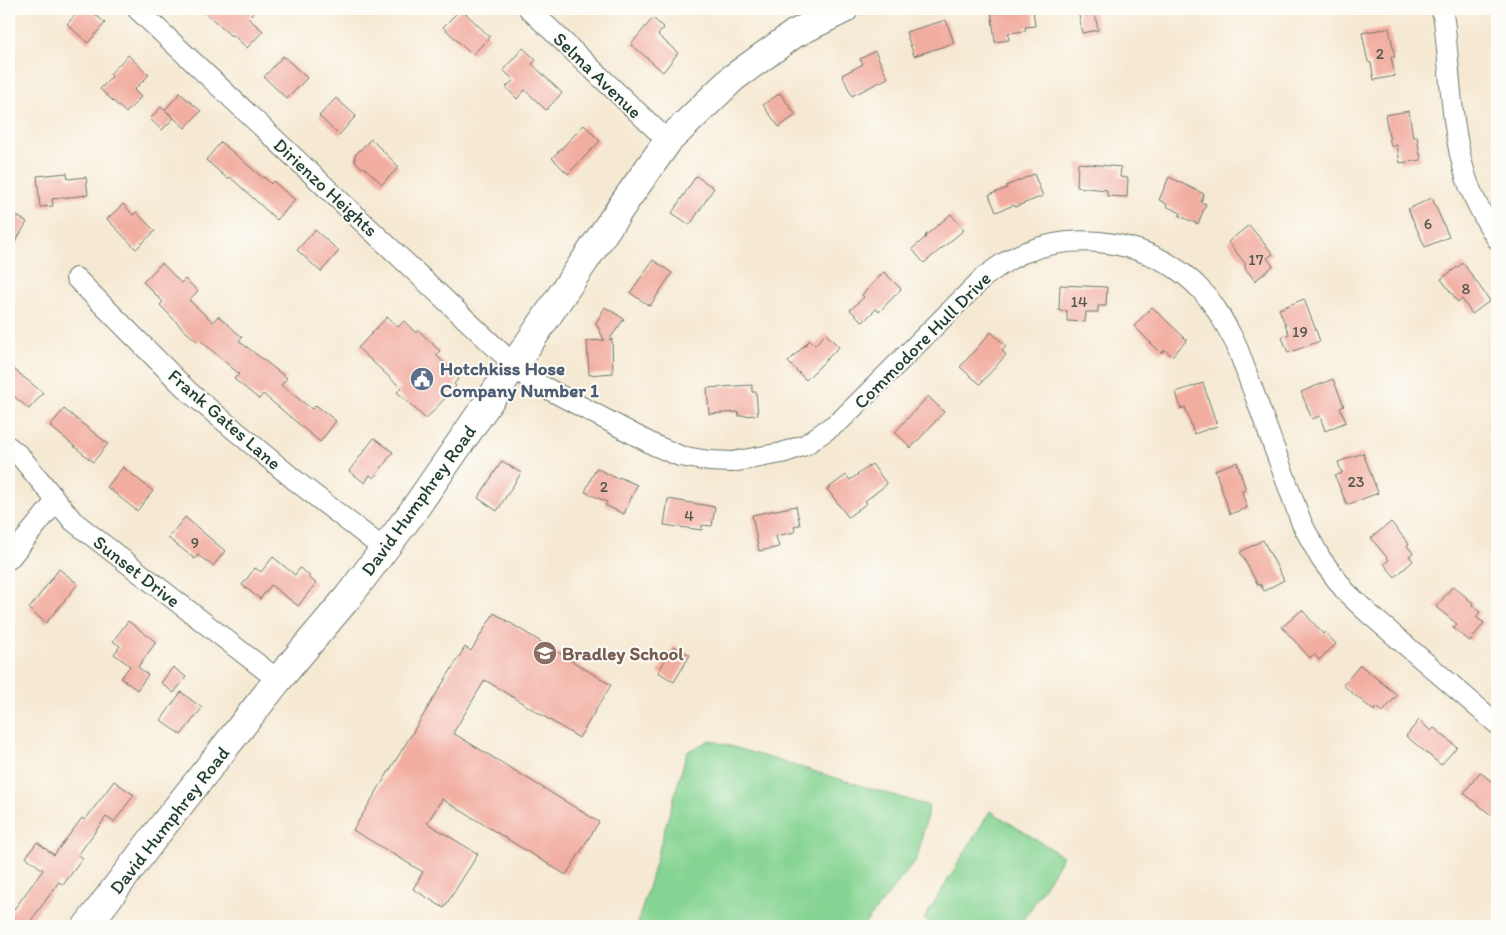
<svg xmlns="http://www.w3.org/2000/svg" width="1506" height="935" viewBox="0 0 1506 935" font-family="Itim,sans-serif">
<rect width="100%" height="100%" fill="#fdfcf7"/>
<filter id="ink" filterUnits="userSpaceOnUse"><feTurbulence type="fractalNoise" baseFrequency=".02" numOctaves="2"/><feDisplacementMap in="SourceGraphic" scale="10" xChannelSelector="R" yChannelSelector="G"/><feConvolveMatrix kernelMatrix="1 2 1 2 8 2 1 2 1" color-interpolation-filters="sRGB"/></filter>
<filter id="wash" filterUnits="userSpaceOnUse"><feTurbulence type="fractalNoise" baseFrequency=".0096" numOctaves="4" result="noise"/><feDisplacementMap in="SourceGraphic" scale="20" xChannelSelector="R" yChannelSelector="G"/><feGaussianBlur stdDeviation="1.12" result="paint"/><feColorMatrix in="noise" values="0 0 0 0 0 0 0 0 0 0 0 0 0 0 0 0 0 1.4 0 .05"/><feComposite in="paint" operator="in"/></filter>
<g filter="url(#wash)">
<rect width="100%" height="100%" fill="#f6e9d3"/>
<path fill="#86d493" stroke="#528864" d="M 710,740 L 929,806 L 917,859 L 863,926 L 637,926 L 687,752 Z
M 990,811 L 1063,856 L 1020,926 L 937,926 L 924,919 Z"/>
<g id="blocks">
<path fill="#f2ada1" d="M 81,9 L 89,9 L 105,23 L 88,43 L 67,24 Z
M 201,9 L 257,9 L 248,18 L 263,31 L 247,48 L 232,34 L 231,36 Z
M 461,9 L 490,37 L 472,55 L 443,27 Z
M 1004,9 L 1033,9 L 1035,26 L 1025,27 L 1026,31 L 1008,33 L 1009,40 L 995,42 L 991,10 Z
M 1078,9 L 1094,9 L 1098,30 L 1082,33 Z
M 653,18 L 664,28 L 658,35 L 678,53 L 663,72 L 631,44 Z
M 946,20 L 954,43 L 914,56 L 906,32 Z
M 1389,28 L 1395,57 L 1391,57 L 1395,76 L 1374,80 L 1371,63 L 1368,62 L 1362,33 Z
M 523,48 L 536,60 L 532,64 L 562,93 L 546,110 L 525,90 L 517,99 L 506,87 L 514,80 L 503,70 Z
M 875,51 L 888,78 L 852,96 L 842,75 L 863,64 L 860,59 Z
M 128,55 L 149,75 L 134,90 L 141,97 L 126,113 L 100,89 L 112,77 L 110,74 Z
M 283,56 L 307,78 L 287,99 L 264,77 Z
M 180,93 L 201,111 L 185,128 L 165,110 Z
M 780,93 L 796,115 L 779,127 L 763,105 Z
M 336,98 L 356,116 L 339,135 L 319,116 Z
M 161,107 L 174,118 L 162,130 L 150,119 Z
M 1409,111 L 1413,137 L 1417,137 L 1421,160 L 1400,163 L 1397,145 L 1391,147 L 1385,115 Z
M 584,125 L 600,141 L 568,174 L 552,158 Z
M 371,139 L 399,167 L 382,184 L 364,167 L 362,168 L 355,161 L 355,155 Z
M 221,142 L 263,178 L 264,177 L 271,184 L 273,181 L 295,200 L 277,220 L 230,177 L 228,179 L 206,160 Z
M 1078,163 L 1121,167 L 1120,177 L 1128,178 L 1127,197 L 1107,196 L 1107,190 L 1077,187 Z
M 67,173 L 68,179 L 86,177 L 88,195 L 52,199 L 53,206 L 40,207 L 37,176 Z
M 1034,174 L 1043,196 L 1015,207 L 1014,205 L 996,212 L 989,195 L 1007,188 L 1006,186 Z
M 696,176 L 714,188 L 690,225 L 672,213 Z
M 1169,177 L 1204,194 L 1201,202 L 1206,204 L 1198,224 L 1179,216 L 1181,213 L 1166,206 L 1167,204 L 1159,200 Z
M 1432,198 L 1449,237 L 1425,247 L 1408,209 Z
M 123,204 L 133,215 L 136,212 L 155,231 L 136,249 L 107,219 Z
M 9,211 L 27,222 L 9,253 Z
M 951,214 L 964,230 L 924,263 L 912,249 L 926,237 L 925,236 Z
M 1249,225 L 1273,254 L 1267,258 L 1273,266 L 1255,281 L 1245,268 L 1245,263 L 1228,242 Z
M 315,230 L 339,251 L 321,272 L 297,250 Z
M 653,260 L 672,273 L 650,306 L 630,293 Z
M 162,263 L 181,283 L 185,279 L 198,291 L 189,300 L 213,322 L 218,316 L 242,337 L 239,341 L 287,378 L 281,385 L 312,409 L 316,405 L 336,421 L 320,442 L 263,394 L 259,399 L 234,379 L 239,374 L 200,340 L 198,342 L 185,331 L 160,305 L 163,302 L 143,282 Z
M 1463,263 L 1490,301 L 1472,314 L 1462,299 L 1458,302 L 1441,279 Z
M 884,272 L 901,289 L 879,312 L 876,309 L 863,322 L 850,310 L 864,297 L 862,295 Z
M 1060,285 L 1107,287 L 1106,306 L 1098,306 L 1098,312 L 1086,312 L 1085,322 L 1067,321 L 1067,311 L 1059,311 Z
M 1304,299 L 1320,341 L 1288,353 L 1282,337 L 1289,334 L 1279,309 Z
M 605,307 L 624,319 L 609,340 L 612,339 L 613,373 L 589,375 L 587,341 L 604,340 L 596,323 Z
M 1152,307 L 1187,340 L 1172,356 L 1165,350 L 1161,353 L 1134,326 Z
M 387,317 L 398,327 L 404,321 L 416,333 L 418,330 L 440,351 L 436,355 L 450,369 L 450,372 L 458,379 L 454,384 L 456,386 L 426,419 L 397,392 L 401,388 L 358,348 Z
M 991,332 L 1006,346 L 1002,351 L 1006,355 L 980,384 L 960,367 Z
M 826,334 L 839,347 L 806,380 L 788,362 L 810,340 L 815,345 Z
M 9,365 L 43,393 L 29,409 L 9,392 Z
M 1333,379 L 1344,406 L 1340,408 L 1346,422 L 1325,431 L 1320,416 L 1312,419 L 1301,392 Z
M 1203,383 L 1217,426 L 1194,434 L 1185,407 L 1181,409 L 1176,392 Z
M 752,385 L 752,392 L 756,392 L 758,415 L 739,416 L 738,412 L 709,414 L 707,388 Z
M 928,396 L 944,412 L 911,448 L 895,432 Z
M 64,409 L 108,444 L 93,462 L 50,426 Z
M 374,438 L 393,452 L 374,478 L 370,475 L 365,483 L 349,471 Z
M 1363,453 L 1378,493 L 1347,505 L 1335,476 L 1342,473 L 1338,462 Z
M 502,461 L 521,473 L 497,511 L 478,498 Z
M 1237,462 L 1246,490 L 1242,491 L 1247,508 L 1230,514 L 1215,470 Z
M 872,464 L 887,484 L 865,501 L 867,503 L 848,517 L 827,489 L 846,475 L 850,480 Z
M 123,467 L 153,491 L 137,511 L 107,487 Z
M 596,468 L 618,479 L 619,477 L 637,485 L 624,514 L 605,505 L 607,502 L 585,492 Z
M 668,499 L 715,507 L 712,526 L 702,525 L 702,530 L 664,525 Z
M 796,506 L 800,525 L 794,526 L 795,532 L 776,536 L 779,547 L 759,551 L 752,515 Z
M 185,517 L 225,551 L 213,566 L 198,555 L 195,559 L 168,538 Z
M 1391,522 L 1409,544 L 1407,546 L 1413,553 L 1409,556 L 1413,561 L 1395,577 L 1384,564 L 1389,560 L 1371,538 Z
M 1263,540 L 1284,580 L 1264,591 L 1260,584 L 1258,585 L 1240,552 Z
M 273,557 L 295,575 L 300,568 L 309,575 L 309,578 L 316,583 L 298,606 L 271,585 L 260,599 L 242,585 L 255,568 L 261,572 Z
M 59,569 L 78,584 L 46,623 L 29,609 Z
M 1453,586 L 1473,603 L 1472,605 L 1480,612 L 1476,617 L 1484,623 L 1470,641 L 1453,628 L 1457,624 L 1436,607 Z
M 1302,610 L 1323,634 L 1325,632 L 1336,644 L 1319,660 L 1314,654 L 1310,658 L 1282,627 Z
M 494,613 L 611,685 L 579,738 L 485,680 L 453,733 L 599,822 L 566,875 L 442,799 L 427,823 L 478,854 L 444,908 L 413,889 L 423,872 L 353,830 L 465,647 L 471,651 Z
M 128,621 L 156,642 L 138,667 L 148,675 L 137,690 L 121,678 L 130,666 L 114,654 L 120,646 L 113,641 Z
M 674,646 L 690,655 L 674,682 L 658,672 Z
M 1360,665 L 1397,695 L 1383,712 L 1377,707 L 1374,711 L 1343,685 Z
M 173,667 L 186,677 L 174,693 L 161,683 Z
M 181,692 L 202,708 L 181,735 L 161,720 Z
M 1419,720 L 1431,731 L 1434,728 L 1457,747 L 1441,765 L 1406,736 Z
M 1480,772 L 1497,786 L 1497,820 L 1464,793 Z
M 114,781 L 134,795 L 114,822 L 106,817 L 78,855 L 83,858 L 63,885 L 59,882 L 27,926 L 9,926 L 9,916 L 43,870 L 26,857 L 37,842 L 54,855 L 82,818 L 85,820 Z"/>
</g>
</g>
<g filter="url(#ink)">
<use href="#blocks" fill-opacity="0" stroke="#6a796c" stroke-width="1"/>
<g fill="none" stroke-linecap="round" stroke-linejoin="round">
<g stroke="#6a796c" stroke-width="22">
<path id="street" d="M 137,9 L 529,379 L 654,445 L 680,456 L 709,461 L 732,462 L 782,453 L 805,445 L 841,420 L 984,277 C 996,268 1008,259 1023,253 C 1083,229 1159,243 1203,292 C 1217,307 1226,326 1236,344 L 1302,524 L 1321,559 L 1346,592 L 1367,612 L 1497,724
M 529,9 L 668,141
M 1441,9 L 1444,20 C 1450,70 1451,130 1466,177 C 1473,199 1485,220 1497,239
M 76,278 L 189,392 L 296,481 L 384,549
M 9,447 L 20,456 L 73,521 L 278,680
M 9,559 L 56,501"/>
</g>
<g stroke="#6a796c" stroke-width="30">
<path id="secondary" d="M 87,926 L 158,832 L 278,680 L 348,597 L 411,514 L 514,365 L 626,200 L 668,141 L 733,78 L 794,34 L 844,9"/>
</g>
<use href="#street" stroke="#fff" stroke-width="20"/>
<use href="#secondary" stroke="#fff" stroke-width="28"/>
</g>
</g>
<defs>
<g id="civic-disc" transform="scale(1.25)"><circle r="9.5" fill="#5c6f8a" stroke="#fdfcf7"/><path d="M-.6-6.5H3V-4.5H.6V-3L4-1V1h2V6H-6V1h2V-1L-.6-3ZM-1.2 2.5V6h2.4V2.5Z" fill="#fff"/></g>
<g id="school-disc" transform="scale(1.25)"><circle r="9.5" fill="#8d6e63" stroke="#fdfcf7"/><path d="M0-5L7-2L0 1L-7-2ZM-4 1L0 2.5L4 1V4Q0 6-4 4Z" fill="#fff"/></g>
</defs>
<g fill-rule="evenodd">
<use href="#civic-disc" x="422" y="379"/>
<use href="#school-disc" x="545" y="653"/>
</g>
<g text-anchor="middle" stroke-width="4" stroke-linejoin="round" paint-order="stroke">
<g font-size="16" fill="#54594f">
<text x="1380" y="59">2</text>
<text x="1428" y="229">6</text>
<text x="1256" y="265">17</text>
<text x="1466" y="294">8</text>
<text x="1079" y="307">14</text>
<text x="1300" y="337">19</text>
<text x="1356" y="487">23</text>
<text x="604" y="492">2</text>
<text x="689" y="521">4</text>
<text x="195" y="548">9</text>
</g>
<g font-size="19" fill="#1f3d34" stroke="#fdfcf7">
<text transform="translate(598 75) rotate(44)" y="7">Selma Avenue</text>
<text transform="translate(326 187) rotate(43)" y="7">Dirienzo Heights</text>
<text transform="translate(922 340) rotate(-45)" y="7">Commodore Hull Drive</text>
<text transform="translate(225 419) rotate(41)" y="7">Frank Gates Lane</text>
<text transform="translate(418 500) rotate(-54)" y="7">David Humphrey Road</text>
<text transform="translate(137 571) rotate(38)" y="7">Sunset Drive</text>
<text transform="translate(169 820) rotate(-52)" y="7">David Humphrey Road</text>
</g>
<g font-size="19" font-weight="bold" fill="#4e5e75" stroke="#fdfcf7" text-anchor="start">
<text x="440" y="375">Hotchkiss Hose<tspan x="440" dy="22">Company Number 1</tspan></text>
</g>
<g font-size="19" font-weight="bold" fill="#785e54" stroke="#fdfcf7" text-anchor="start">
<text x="562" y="660">Bradley School</text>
</g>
</g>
<rect width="1506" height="935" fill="none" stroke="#fdfcf7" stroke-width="30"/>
</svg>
